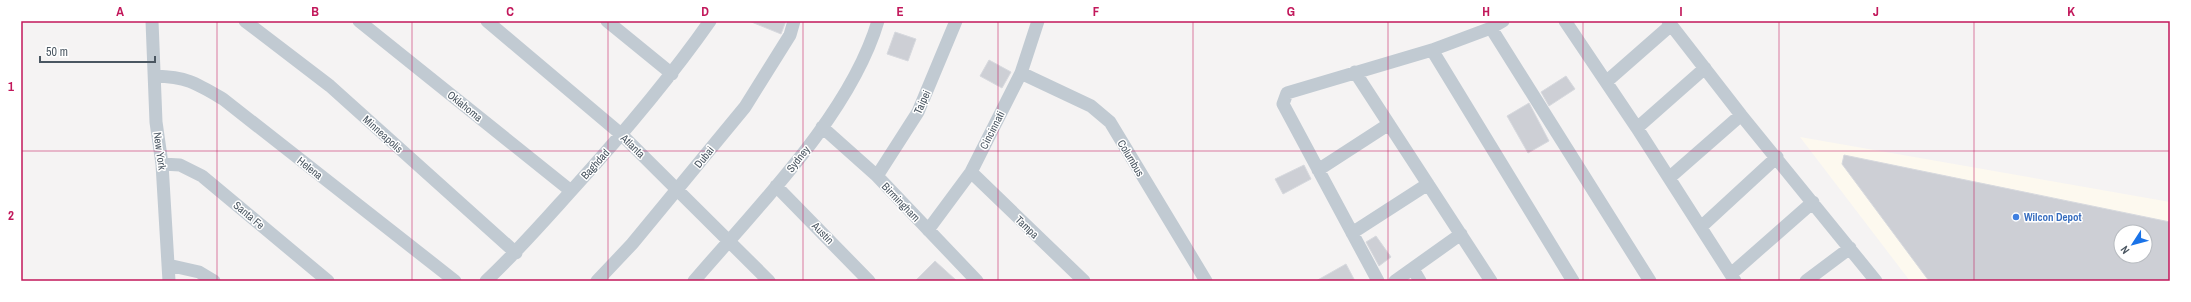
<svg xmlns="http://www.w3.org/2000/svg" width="2191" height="302" viewBox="0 0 2191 302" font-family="'Archivo Narrow',sans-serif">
<rect width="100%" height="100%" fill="#f5f3f3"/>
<path fill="#fdf9ef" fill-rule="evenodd" d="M 1800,137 L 2170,202 L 2170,281 L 1910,281 ZM 2121,232 L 2145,232 L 2145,256 L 2121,256 Z"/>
<path fill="#cdcfd5" stroke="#d7d9de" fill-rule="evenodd" d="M 749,21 L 786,21 L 781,34 Z
M 895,32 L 916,39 L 908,61 L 887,54 Z
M 989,60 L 1011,72 L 1002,88 L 980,76 Z
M 1566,76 L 1575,89 L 1549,106 L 1541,92 Z
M 1529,103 L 1549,141 L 1528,153 L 1507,116 Z
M 1844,155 L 2170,222 L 2170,281 L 1929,281 L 1842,164 ZM 2121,232 L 2145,232 L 2145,256 L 2121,256 Z
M 1304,165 L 1311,179 L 1283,194 L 1275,179 Z
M 1376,236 L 1391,257 L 1379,266 L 1366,242 Z
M 935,261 L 957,281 L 915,281 Z
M 1346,264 L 1355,281 L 1316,281 Z"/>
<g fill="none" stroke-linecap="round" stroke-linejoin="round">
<path stroke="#c1cad2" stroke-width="13" d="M 152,21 L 156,122 L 162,164 L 169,281
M 245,21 L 330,86 L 516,253
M 359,21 L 571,191
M 487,21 L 622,135 L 769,281
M 607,21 L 672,74
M 1565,21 L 1637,128 L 1735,281
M 1668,21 L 1741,115 L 1876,281
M 1491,28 L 1650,281
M 1432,50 L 1573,281
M 1355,72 L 1491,281
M 1021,73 L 1091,106 L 1110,122 L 1206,281
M 155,76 C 187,77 196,83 223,99 L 455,281
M 1606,82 L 1671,25
M 822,127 L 877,176 L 977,281
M 1637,128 L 1705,68
M 162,164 L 180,165 L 202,176 L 328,281
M 1318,170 L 1389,124
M 971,172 L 1084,281
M 877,176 L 918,112 L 956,21
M 1669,178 L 1741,115
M 776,186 L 869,281
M 1701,227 L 1777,157
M 928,230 L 971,172 L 1021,73 L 1038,21
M 1352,233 L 1428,184
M 168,265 L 199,272 L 214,281
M 1413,269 L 1420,281
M 1731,274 L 1813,202
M 486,281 C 517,252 544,221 572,190 C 621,136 668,81 710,21
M 597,281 L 632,244 L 745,107 L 790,35 L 794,21
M 694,281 C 758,206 850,115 878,21
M 1378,281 L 1283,104 L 1287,93 L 1432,50 L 1491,28 L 1503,21
M 1395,281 L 1461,234
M 1806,281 L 1850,248"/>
</g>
<path fill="none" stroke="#c2185b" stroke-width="1" stroke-opacity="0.55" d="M 217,21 L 217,281M 412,21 L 412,281M 608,21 L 608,281M 803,21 L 803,281M 998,21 L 998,281M 1193,21 L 1193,281M 1388,21 L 1388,281M 1583,21 L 1583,281M 1779,21 L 1779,281M 1974,21 L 1974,281M 21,151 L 2170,151"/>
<circle fill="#3f7fe0" stroke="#fff" stroke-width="1.5" cx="2016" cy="217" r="4"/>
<g text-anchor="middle" stroke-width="3" stroke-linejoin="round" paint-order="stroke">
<g font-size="11" fill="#4a5661" stroke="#fff">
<text transform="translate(922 102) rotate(-65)" y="4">Taipei</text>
<text transform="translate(465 106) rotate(39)" y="4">Oklahoma</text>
<text transform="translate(992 130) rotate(-63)" y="4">Cincinnati</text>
<text transform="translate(383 134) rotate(42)" y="4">Minneapolis</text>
<text transform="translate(633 146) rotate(44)" y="4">Atlanta</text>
<text transform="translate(160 151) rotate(82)" y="4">New York</text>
<text transform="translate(704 157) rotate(-51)" y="4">Dubai</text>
<text transform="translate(1131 158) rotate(59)" y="4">Columbus</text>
<text transform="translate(798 159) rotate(-52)" y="4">Sydney</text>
<text transform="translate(595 164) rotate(-48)" y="4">Baghdad</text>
<text transform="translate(310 168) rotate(38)" y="4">Helena</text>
<text transform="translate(901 202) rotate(46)" y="4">Birmingham</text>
<text transform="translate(249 215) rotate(40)" y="4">Santa Fe</text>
<text transform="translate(1027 227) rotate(44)" y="4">Tampa</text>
<text transform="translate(823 233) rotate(46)" y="4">Austin</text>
</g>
<g font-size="11" font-weight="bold" fill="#366cbe" stroke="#fff" text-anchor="start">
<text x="2024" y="221">Wilcon Depot</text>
</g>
</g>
<rect width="2191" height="302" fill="none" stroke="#ffffff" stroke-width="44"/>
<g transform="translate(2133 244) rotate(234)"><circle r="19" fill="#ffffff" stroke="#b7bbc0"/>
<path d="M0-3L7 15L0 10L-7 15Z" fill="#1a73e8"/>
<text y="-6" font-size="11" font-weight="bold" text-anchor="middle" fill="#4a5661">N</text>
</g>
<path d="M40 56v6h115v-6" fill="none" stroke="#4a5661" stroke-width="2"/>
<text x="46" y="56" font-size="12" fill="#4a5661" stroke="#ffffff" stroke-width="3" paint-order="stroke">50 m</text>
<rect x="22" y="22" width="2147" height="258" fill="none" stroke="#c2185b" stroke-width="1.5"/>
<g font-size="13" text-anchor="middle" font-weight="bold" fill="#c2185b">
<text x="120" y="16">A</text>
<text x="315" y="16">B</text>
<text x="510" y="16">C</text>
<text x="705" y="16">D</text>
<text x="900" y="16">E</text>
<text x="1096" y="16">F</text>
<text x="1291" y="16">G</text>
<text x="1486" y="16">H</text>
<text x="1681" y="16">I</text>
<text x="1876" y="16">J</text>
<text x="2071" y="16">K</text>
<text x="11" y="91">1</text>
<text x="11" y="220">2</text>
</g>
</svg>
